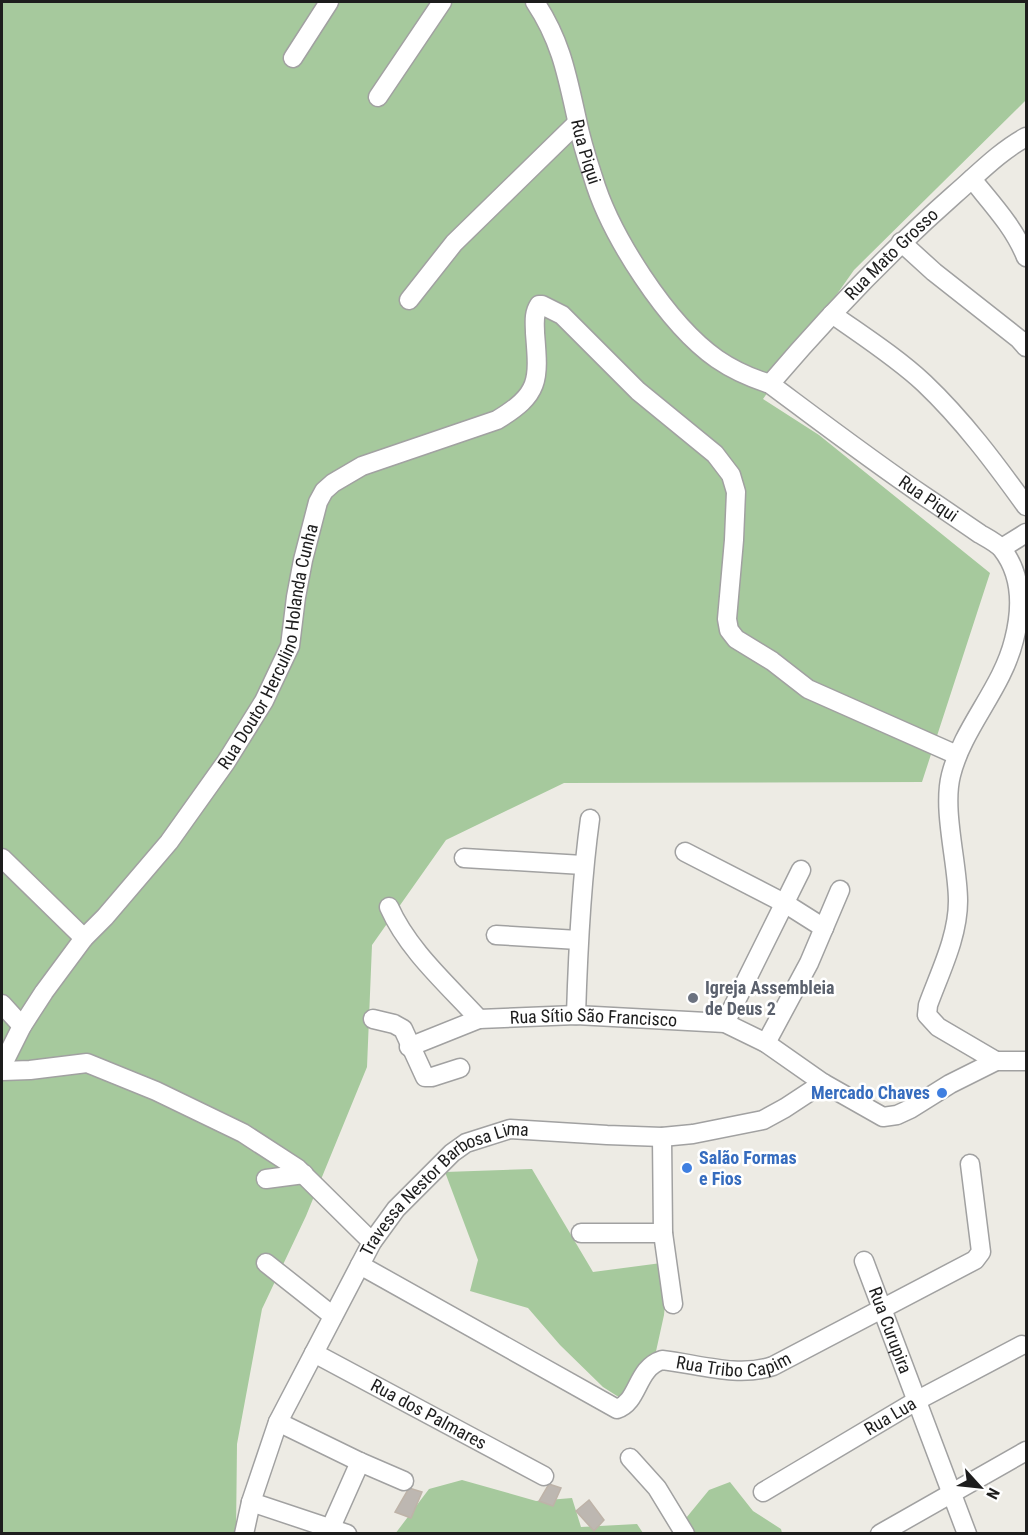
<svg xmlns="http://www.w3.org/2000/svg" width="1028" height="1535" viewBox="0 0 1028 1535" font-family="'Roboto Condensed',sans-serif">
<rect width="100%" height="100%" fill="#edebe4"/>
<path fill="#a6c99d" d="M 2,2 L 1026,2 L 1026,100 L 854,270 L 763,399 L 819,435 L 990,573 L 922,782 L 564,783 L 446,840 L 372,945 L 367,1067 L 306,1216 L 262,1309 L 237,1444 L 236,1533 L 2,1534 Z
M 532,1169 L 593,1272 L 669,1262 L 664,1315 L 653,1365 L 628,1403 L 603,1387 L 560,1345 L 528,1308 L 470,1291 L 478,1260 L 445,1172 Z
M 462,1480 L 536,1501 L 572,1498 L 581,1527 L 637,1524 L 643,1533 L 395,1534 L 429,1489 Z
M 730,1482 L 753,1511 L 781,1529 L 782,1533 L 673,1534 L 709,1490 Z"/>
<path fill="#bdb7b1" stroke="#beb3a8" stroke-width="1.5" d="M 549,1484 L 561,1488 L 553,1506 L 539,1501 Z
M 409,1488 L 422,1492 L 411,1518 L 395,1512 Z
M 589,1500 L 604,1520 L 594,1531 L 576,1511 Z"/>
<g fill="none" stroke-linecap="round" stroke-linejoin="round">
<g stroke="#a1a1a1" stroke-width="21">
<g id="minor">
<path id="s1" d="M 535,2 C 561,41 567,75 577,120 C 581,140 587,159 593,177 C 610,235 667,324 717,359 C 733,370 751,378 770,384 C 821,422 871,460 924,496 C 942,508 961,521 980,534 C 987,538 997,543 1002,549 C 1023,576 1022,609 1014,640 C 1002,689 963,727 951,775 C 942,810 958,864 958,901 C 958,937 940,972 928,1005 L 927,1015 L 938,1027 L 996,1061"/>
<path d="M 293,58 L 329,2"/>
<path d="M 378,97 L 442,2"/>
<path d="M 972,179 C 992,204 1014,227 1026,257"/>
<path d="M 901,242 L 934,272 L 1019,339 L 1026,347"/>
<path d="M 409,300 L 454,243 L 577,123"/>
<path d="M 832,314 C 863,336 896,357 924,383 C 963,420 995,463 1026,506"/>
<path id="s2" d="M 770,384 C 828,316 888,253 955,194 C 978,174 1000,151 1026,137"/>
<path d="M 1002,548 L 1026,533"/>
<path d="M 685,852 L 786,904 L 824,928"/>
<path d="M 2,858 L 84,938"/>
<path d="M 464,858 L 583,865"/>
<path d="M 389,907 C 408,950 447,984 479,1019"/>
<path d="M 496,935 L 578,940"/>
<path d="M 2,1004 L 22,1026"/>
<path d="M 576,1015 C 578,949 581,884 590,819"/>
<path d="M 373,1019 L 394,1024 L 403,1029 L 425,1077 L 432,1077 L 460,1068"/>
<path d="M 725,1023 L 801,870"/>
<path d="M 766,1043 L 809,963 L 840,890"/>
<path id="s3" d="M 409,1047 L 479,1019 L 576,1015 L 725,1023 L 766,1043 L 823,1083 L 883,1117 L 897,1115 L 910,1109 L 950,1084 L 996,1061 L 1026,1061"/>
<path id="s4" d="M 2,1066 L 22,1026 L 44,992 L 84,938 L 105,917 L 169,842 L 226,762 L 264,701 L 290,646 L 296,597 L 303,560 L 318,502 L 324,491 L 333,483 L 362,466 L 497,420 C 540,394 539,381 535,333 C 535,324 533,314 539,305 L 542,305 L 562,315 L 638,391 L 715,454 L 731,475 L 736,492 L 734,540 L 727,619 L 729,630 L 736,639 L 772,661 L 808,689 L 957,755"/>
<path d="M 2,1071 L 30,1070 L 87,1063 L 156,1091 L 243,1133 L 297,1168 L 372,1242"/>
<path d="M 662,1137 L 663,1233 L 673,1304"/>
<path d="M 266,1179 L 304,1174"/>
<path d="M 581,1233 L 663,1233"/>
<path id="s5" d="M 864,1261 L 967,1534"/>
<path d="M 266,1263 L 333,1316"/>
<path id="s6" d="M 360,1265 L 617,1409 C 639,1402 636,1368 662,1360 C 698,1364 738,1378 773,1366 L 975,1260 L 981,1252 L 970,1164"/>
<path id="s7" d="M 314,1353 L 544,1476"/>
<path d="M 278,1422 L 360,1462 L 404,1481"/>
<path d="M 630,1458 L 657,1488 L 685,1534"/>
<path id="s8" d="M 763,1492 L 916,1401 L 1022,1345"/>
<path d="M 251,1502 L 347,1534"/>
<path id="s9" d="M 244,1534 L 251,1502 L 278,1422 L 372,1242 L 396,1209 L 452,1153 L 466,1143 L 510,1129 L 607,1135 L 662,1137 L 693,1134 L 763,1120 L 785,1108 L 823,1083"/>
<path d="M 328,1534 L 360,1462"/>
<path d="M 880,1534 L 1026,1451"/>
</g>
</g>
<use href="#minor" stroke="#fff" stroke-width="18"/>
</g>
<circle fill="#6b7280" stroke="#fff" stroke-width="2" cx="693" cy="998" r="6"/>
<g fill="#3f7fe0" stroke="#fff" stroke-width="2">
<circle cx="942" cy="1093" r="6"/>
<circle cx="687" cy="1168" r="6"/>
</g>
<g text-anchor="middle" stroke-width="5" stroke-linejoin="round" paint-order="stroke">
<g font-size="18" fill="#1d1d1d" stroke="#fff">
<text dy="6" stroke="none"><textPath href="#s1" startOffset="159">Rua Piqui</textPath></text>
<text dy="6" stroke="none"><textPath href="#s2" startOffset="178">Rua Mato Grosso</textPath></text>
<text dy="6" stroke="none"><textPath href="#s1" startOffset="663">Rua Piqui</textPath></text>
<text dy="6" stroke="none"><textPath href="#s4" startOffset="504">Rua Doutor Herculino Holanda Cunha</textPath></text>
<text dy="6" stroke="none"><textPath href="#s3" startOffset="190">Rua Sítio São Francisco</textPath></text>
<text dy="6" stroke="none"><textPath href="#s9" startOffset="414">Travessa Nestor Barbosa Lima</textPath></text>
<text dy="6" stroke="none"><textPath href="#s5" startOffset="74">Rua Curupira</textPath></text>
<text dy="6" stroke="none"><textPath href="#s6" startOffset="436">Rua Tribo Capim</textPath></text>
<text dy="6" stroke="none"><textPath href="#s7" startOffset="130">Rua dos Palmares</textPath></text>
<text dy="6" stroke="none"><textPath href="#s8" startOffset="148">Rua Lua</textPath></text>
</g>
<g font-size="18" font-weight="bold" fill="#5b616d" stroke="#fff" text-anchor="start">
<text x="705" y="994">Igreja Assembleia<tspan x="705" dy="21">de Deus 2</tspan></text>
</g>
<g font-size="18" font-weight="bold" fill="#366cbe" stroke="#fff" text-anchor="end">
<text x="930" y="1099">Mercado Chaves</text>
<text x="699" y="1164" text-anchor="start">Salão Formas<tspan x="699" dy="21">e Fios</tspan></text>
</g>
</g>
<rect width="1028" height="1535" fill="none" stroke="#1d1d1d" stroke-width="6"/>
<g transform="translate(980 1487) rotate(117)" stroke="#ffffff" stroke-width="4.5" paint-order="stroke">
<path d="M0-4.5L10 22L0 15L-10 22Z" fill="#1d1d1d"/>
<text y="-9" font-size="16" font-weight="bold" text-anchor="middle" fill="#1d1d1d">N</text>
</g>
</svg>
